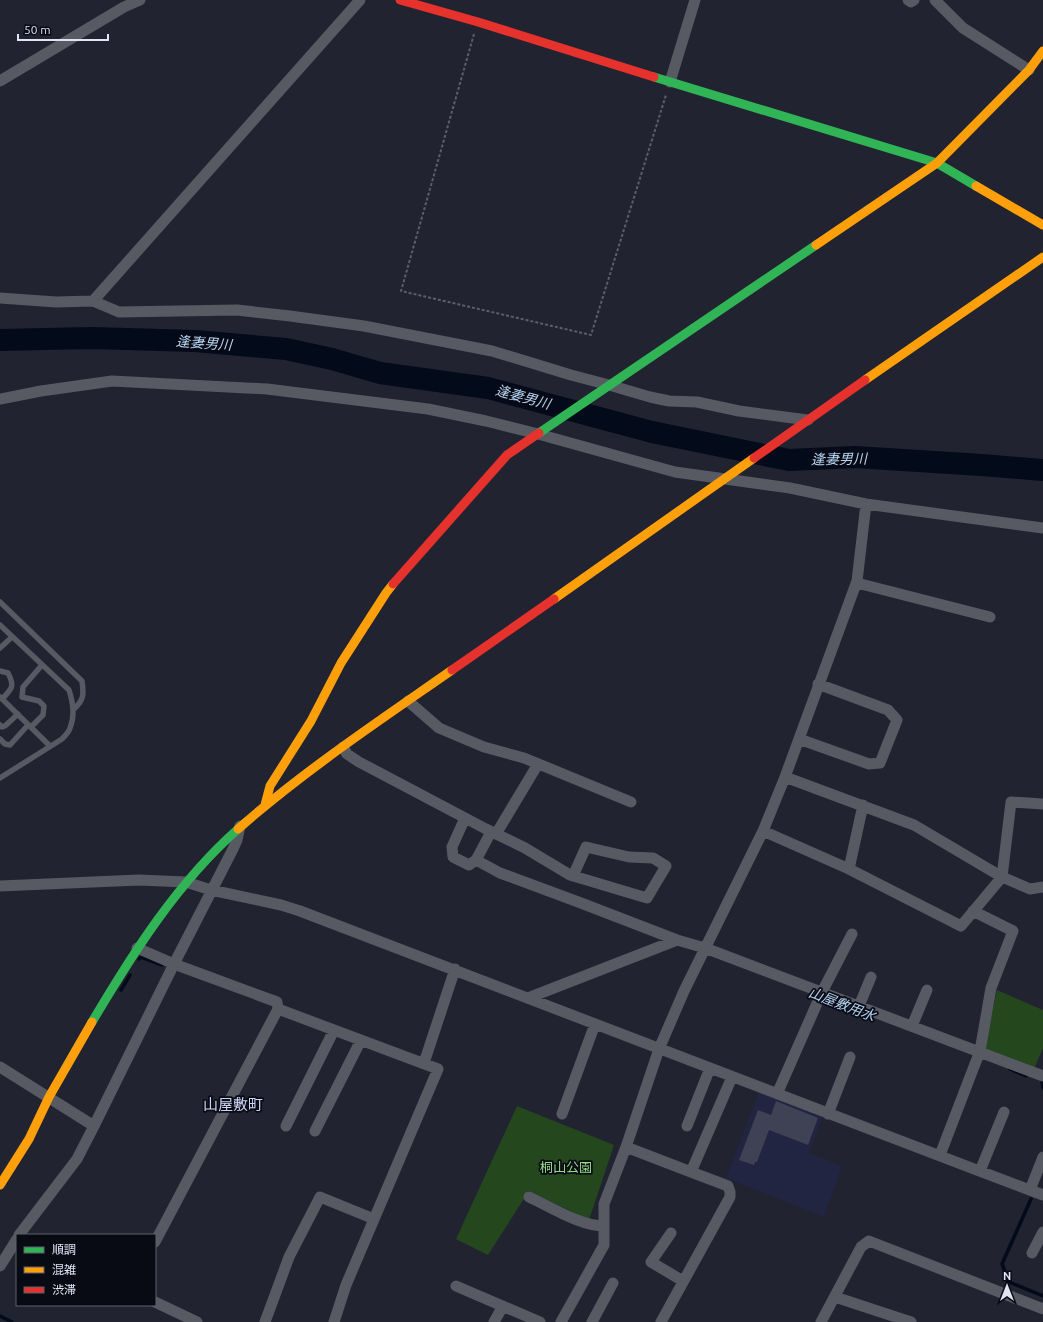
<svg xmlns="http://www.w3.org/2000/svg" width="1043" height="1322" viewBox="0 0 1043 1322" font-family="Ubuntu,'Noto Sans JP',sans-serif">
<rect width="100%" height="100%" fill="#212331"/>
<path fill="#212541" d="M 759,1091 L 823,1116 L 809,1153 L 842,1166 L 824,1217 L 726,1178 Z"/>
<path fill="#24471e" d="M 997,990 L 1043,1010 L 1043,1048 L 1034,1069 L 988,1051 L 985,1047 Z
M 517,1106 L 614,1145 L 589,1220 L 529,1191 L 488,1255 L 456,1239 Z"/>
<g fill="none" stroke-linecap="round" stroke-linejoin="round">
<path stroke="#030a19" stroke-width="3.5" d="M 139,959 L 141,957 L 162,965
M 121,990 L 130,975
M 1010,1069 L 1026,1076
M 1042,1081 L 1043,1088
M 1031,1199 L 1002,1264 L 1009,1282 L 1043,1296
M 0,1316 L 12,1322"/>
<path stroke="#030a19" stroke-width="22" d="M 0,340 L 92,338 L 195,341 L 286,349 L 332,359 L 380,373 L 488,388 L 652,432 L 789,460 L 855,457 L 982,465 L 1043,470"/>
</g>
<path fill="#3f4154" d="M 776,1101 L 818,1118 L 808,1145 L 769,1130 L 757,1162 L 755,1162 L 754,1165 L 739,1160 L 758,1110 L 771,1115 Z"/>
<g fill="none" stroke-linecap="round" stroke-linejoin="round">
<path stroke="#5c5e68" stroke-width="2" stroke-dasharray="3 2" stroke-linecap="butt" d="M 474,34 L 401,291 L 591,335 L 666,95"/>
<path stroke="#575963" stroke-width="5.5" d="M 0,602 L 82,681 C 84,695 84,700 73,710
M 0,625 L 69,690 C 73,702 75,716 70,728 C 69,732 65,736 62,739 L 0,778
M 0,648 L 12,637
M 0,671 L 8,673 C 15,686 12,689 2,699
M 0,697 L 50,746
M 0,725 L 2,727 L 5,726 L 18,714
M 31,727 L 43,715 L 44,706 L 39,701 L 22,697 L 23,687 L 42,665
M 0,739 L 5,744 L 10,745 L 28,725"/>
<path stroke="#575963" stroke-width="11" d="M 908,0 L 911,2 L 914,0
M 935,0 L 963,28 L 1029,70
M 0,81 L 124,7 L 140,0
M 670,82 L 695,0
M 0,298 L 56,302 L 93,301 L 119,312 L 237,310 L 290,316 L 364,326 L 492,351 L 571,375 L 609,385 L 650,397 L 669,401 L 697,402 L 739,411 L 808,420
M 93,301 L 360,0
M 0,399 L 41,391 L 112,381 L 267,389 L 428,409 L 486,421 L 538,434 L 675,472 L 790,488 L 866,504 L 1043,528
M 857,583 L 990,617
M 408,701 L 439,728 L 484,747 L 524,758 L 631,802
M 799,739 L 869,764 L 880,763 L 897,720 L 888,710 L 818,684
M 343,747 L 347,754 L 359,762 L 486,829 L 525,848 L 570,875 L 647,898 L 666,866 L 653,858 L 629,857 L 586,847 L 573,876
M 785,777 L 914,825 L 1002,877 L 1030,889 L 1043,887
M 465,818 L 452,847 L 453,857 L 469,865 L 476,860 L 491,832
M 763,831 L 849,869 L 961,926 L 1002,877 L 1011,802 L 1043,804
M 496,834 L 538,764
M 476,860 L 500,873 L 581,903 L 677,940
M 849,869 L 863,805
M 0,886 L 139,880 L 186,882 L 211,890 L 281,905 L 300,911 C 549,1004 795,1102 1043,1195
M 137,948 L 174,964 L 277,1002 L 278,1009 L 438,1069 L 346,1285 L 334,1322
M 528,998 L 677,940 L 705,948 L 1043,1076
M 859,1006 L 871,977
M 912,1026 L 927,990
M 424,1063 L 455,969
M 0,1067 L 94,1126 L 174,964 L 233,849 L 237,840 L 240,826
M 777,1094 L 822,992 L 852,934
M 562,1114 L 595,1024
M 828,1114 L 850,1057
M 286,1126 L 334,1030
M 687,1126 L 710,1068
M 315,1131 L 361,1040
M 626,1147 L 691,1172 L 732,1077
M 940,1155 L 980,1051 L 991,988 L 1013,931 L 973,911
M 980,1171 L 1004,1112
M 1030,1190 L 1043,1157
M 529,1197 C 551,1207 580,1226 604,1226
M 671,1233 L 651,1262 L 683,1281
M 19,1235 L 77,1159 L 94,1126
M 155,1242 L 278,1009
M 1032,1253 L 1043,1232
M 0,1266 L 17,1239
M 456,1286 L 540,1322
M 835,1297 L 911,1322
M 155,1302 L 197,1322
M 265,1322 L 289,1257 L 320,1197 L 374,1219
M 494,1322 L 503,1306
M 561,1322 L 604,1245 L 604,1204 L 626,1147 L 659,1049 L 684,991 L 763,831 L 785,777 L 857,581 L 866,504
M 592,1322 L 613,1283
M 661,1322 L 730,1197 L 730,1192 L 728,1186 L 691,1172
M 821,1322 L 861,1247 L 869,1241 L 1043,1309"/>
<path stroke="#30b455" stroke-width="9" d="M 654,77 L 937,163 L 976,186
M 539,433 L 816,245
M 92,1022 C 133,953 177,883 238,829"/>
<path stroke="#ff9f0a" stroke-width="9" d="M 976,186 L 1043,225
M 816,245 L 937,163 L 1029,70 L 1043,51
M 865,380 L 1043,257
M 554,599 L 754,458
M 265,805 L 270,786 L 311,721 L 341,663 L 386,593 L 393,584
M 238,829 C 305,770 379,721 452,670
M 0,1185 L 29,1139 L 49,1097 L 92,1022"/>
<path stroke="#e5322d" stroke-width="9" d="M 400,0 L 478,22 L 654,77
M 754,458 L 865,380
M 393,584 L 507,455 L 539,433
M 452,670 L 554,599"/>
</g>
<g text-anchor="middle" stroke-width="3.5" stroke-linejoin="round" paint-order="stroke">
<g font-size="13" fill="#96da86" stroke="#080a14">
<text x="566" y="1172">桐山公園</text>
</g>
<g font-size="14" font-style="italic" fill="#b6d4f2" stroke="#080a14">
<text transform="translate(204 343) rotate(4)" y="5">逢妻男川</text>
<text transform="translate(523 397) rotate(15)" y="5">逢妻男川</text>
<text transform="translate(839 459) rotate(-1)" y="5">逢妻男川</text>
<text transform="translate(842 1004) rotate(21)" y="5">山屋敷用水</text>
</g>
<g font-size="15" fill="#cfd6f7" stroke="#080a14">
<text x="233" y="1110">山屋敷町</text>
</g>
</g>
<rect x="16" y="1234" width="140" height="72" fill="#080a14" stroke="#5f616e"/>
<rect x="24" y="1247" width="20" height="6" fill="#30b455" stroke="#5f616e"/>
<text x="52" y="1254" font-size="12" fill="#e1e4f5">順調</text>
<rect x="24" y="1267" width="20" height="6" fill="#ff9f0a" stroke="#5f616e"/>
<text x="52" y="1274" font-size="12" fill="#e1e4f5">混雑</text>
<rect x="24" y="1287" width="20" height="6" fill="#e5322d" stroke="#5f616e"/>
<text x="52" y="1294" font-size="12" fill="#e1e4f5">渋滞</text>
<g transform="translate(1007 1286)" stroke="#080a14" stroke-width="3" paint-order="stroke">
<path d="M0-3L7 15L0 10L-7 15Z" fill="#e1e4f5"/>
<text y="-6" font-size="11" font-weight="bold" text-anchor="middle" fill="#e1e4f5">N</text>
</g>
<path d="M18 34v6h90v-6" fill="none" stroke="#e1e4f5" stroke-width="2"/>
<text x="24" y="34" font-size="12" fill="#e1e4f5" stroke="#080a14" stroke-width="3" paint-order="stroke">50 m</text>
</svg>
